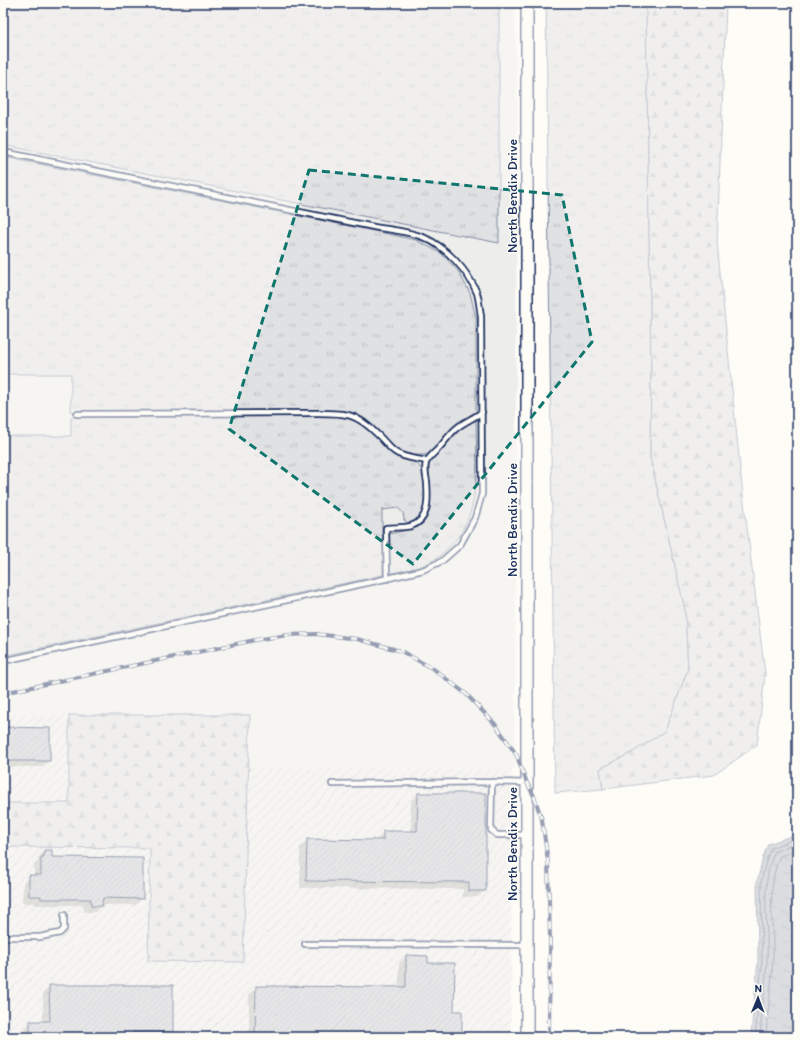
<svg xmlns="http://www.w3.org/2000/svg" width="800" height="1040" viewBox="0 0 800 1040" font-family="Itim,sans-serif">
<defs>
<pattern id="industrial-furrows" width="10" height="10" patternUnits="userSpaceOnUse"><rect width="10" height="10" fill="#edeeec"/><path d="M-1 1l2-2M0 10L10 0M9 11l2-2" fill="none" stroke="#cbcccd"/></pattern>
<pattern id="grass-tufts" width="24" height="20" patternUnits="userSpaceOnUse"><rect width="24" height="20" fill="#e0e1e3"/><path d="M3 7l-1-3M5 7V3M7 7l1-3M15 17l-1-3M17 17v-4M19 17l1-3" fill="none" stroke="#c0c1c5"/></pattern>
<pattern id="forest-firs" width="22" height="20" patternUnits="userSpaceOnUse"><rect width="22" height="20" fill="#e0e1e3"/><path d="M5 1l3.5 6h-7zM16 11l3.5 6h-7z" fill="#c0c1c5"/></pattern>
<pattern id="water-ripples" width="26" height="14" patternUnits="userSpaceOnUse"><rect width="26" height="14" fill="#b3b8c5"/><path d="M2 4q2-2 4 0t4 0M15 11q2-2 4 0t4 0" fill="none" stroke="#9196a3"/></pattern>
<pattern id="building-hatch" width="6" height="6" patternUnits="userSpaceOnUse"><rect width="6" height="6" fill="#c9ccd3"/><path d="M-1 1l2-2M0 6l6-6M5 7l2-2" fill="none" stroke="#acb0b8"/></pattern>
</defs>
<rect width="100%" height="100%" fill="#fdfcf7"/>
<filter id="ink" filterUnits="userSpaceOnUse"><feTurbulence type="fractalNoise" baseFrequency=".025" numOctaves="2"/><feDisplacementMap in="SourceGraphic" scale="8" xChannelSelector="R" yChannelSelector="G"/><feConvolveMatrix kernelMatrix="1 2 1 2 8 2 1 2 1" color-interpolation-filters="sRGB"/></filter>
<g filter="url(#ink)">
<path fill="#edeeec" d="M 3,3 L 515,3 L 517,93 L 515,769 L 249,767 L 250,715 L 3,715 Z"/>
<path fill="url(#industrial-furrows)" d="M 3,715 L 69,715 L 69,803 L 3,803 Z
M 249,767 L 512,769 L 511,1037 L 5,1037 L 7,847 L 150,848 L 148,961 L 243,962 Z"/>
<path fill="url(#grass-tufts)" stroke="#7e88a0" d="M 3,3 L 499,3 L 499,243 L 3,145 Z
M 546,3 L 646,3 L 651,374 L 650,457 L 685,610 L 688,669 L 665,731 L 633,752 L 600,769 L 603,789 L 555,793 Z
M 3,157 L 379,232 L 416,240 L 441,253 L 458,271 L 470,293 L 476,318 L 476,413 L 459,423 L 447,433 L 431,452 L 426,455 L 415,455 L 400,452 L 364,418 L 355,413 L 343,411 L 71,412 L 71,374 L 3,374 Z
M 334,416 L 349,418 L 360,423 L 371,431 L 386,447 L 396,456 L 415,461 L 422,470 L 425,487 L 425,499 L 423,509 L 420,517 L 413,522 L 408,523 L 404,520 L 403,513 L 398,508 L 382,510 L 382,533 L 384,535 L 383,575 L 3,656 L 3,436 L 71,436 L 71,417 Z
M 476,419 C 476,465 484,514 447,549 C 442,554 435,560 428,563 C 416,569 403,571 390,573 L 388,570 L 389,534 L 407,530 L 422,523 L 428,513 L 430,501 L 429,470 L 429,464 L 434,458 L 456,432 L 465,425 Z"/>
<path fill="url(#forest-firs)" stroke="#7e88a0" d="M 646,3 L 726,3 L 717,243 L 742,487 L 765,674 L 757,745 L 714,775 L 603,789 L 600,769 L 633,752 L 665,731 L 688,669 L 685,610 L 650,457 L 651,374 Z
M 69,715 L 250,715 L 243,962 L 148,961 L 150,848 L 7,847 L 8,803 L 69,803 Z"/>
<path fill="url(#water-ripples)" stroke="#76819c" d="M 797,834 L 797,1037 L 751,1037 L 752,1023 L 758,960 L 757,882 L 763,857 L 768,844 Z"/>
<path fill="#0003" d="M 3,728 L 49,760 L 42,767 L 3,767 Z
M 418,794 L 485,890 L 478,897 L 462,897 L 463,889 L 300,888 L 300,847 L 307,840 L 377,841 L 377,839 L 384,832 L 411,832 L 411,801 Z
M 44,851 L 51,858 L 142,898 L 135,905 L 102,905 L 95,912 L 84,912 L 84,905 L 35,905 L 35,903 L 22,903 L 23,883 L 29,876 L 34,876 L 34,865 L 38,862 L 38,858 Z
M 406,956 L 426,964 L 453,1012 L 461,1036 L 459,1037 L 249,1037 L 249,994 L 256,987 L 399,988 L 399,963 Z
M 50,986 L 172,1032 L 167,1037 L 24,1037 L 24,1029 L 31,1022 L 43,1022 L 43,993 Z"/>
<g fill="none" stroke-linecap="round" stroke-linejoin="round">
<path stroke="#586687" stroke-width="1" d="M 755,1037 L 762,960 L 761,882 L 767,858 L 771,848 L 797,838
M 760,1037 C 761,1011 766,986 767,961 C 769,924 759,885 775,851 L 797,843
M 766,1037 C 767,1011 772,986 773,960 C 774,928 766,886 780,856 L 797,850"/>
</g>
<path fill="url(#building-hatch)" stroke="#1b2f5e" d="M 3,727 L 50,728 L 50,761 L 3,761 Z
M 418,793 L 486,793 L 486,891 L 469,891 L 469,882 L 306,881 L 307,839 L 383,840 L 383,831 L 417,831 Z
M 44,850 L 52,850 L 52,857 L 143,858 L 143,899 L 103,898 L 102,906 L 91,906 L 91,899 L 41,899 L 41,896 L 29,896 L 29,875 L 41,875 L 41,857 L 44,857 Z
M 406,955 L 428,956 L 428,963 L 455,963 L 454,1011 L 462,1011 L 462,1036 L 442,1036 L 442,1037 L 255,1037 L 256,986 L 406,987 Z
M 49,985 L 173,985 L 173,1032 L 133,1032 L 133,1037 L 30,1037 L 30,1021 L 50,1021 Z"/>
<g fill="none" stroke-linecap="round" stroke-linejoin="round">
<g stroke="#1b2f5e" stroke-width="8">
<path id="service" d="M 3,152 L 374,227 C 391,230 409,231 425,238 C 446,247 468,271 477,293 C 479,300 480,309 481,317 L 482,494 L 475,518 L 460,545 L 442,561 L 423,570 L 376,581 L 3,661
M 77,414 L 318,413 C 346,413 356,413 377,434 C 383,439 388,447 395,452 C 403,458 417,459 427,461
M 387,579 L 386,528 C 394,527 403,528 411,526 C 430,520 428,498 427,482 C 426,476 424,469 426,463 C 428,458 434,453 438,449 C 445,442 450,433 458,427 C 466,421 474,418 482,412
M 492,782 L 491,830 L 497,835 L 527,835
M 332,784 L 492,782 L 527,783
M 3,937 L 40,937 L 60,933 L 64,929 L 64,915
M 305,944 L 527,945"/>
</g>
<g stroke="#1b2f5e" stroke-width="14">
<path id="tertiary" d="M 527,1037 L 527,3"/>
</g>
<use href="#service" stroke="#fdfcf7" stroke-width="4.5"/>
<use href="#tertiary" stroke="#fdfcf7" stroke-width="11"/>
<g stroke="#1b2f5e" stroke-width="4">
<path id="rail" d="M 3,693 L 255,640 L 288,635 L 316,634 L 357,639 L 401,651 L 435,670 L 466,694 L 495,724 L 516,754 L 527,783 L 534,796 L 542,820 L 548,861 L 550,939 L 549,1037"/>
</g>
<use href="#rail" stroke="#fdfcf7" stroke-width="2.5" stroke-dasharray="8" stroke-linecap="butt"/>
</g>
</g>
<path d="M0 0H800V1040H0ZM 309,170 L 562,195 L 592,342 L 413,564 L 229,429 Z" fill="#fdfcf7" fill-opacity=".55" fill-rule="evenodd"/>
<path fill="none" stroke="#0f766e" stroke-width="3" stroke-dasharray="8 5" stroke-linejoin="round" d="M 309,170 L 562,195 L 592,342 L 413,564 L 229,429 Z"/>
<g text-anchor="middle" stroke-width="3" stroke-linejoin="round" paint-order="stroke">
<g font-size="14" fill="#1b2f5e" stroke="#fdfcf7">
<text transform="translate(512 196) rotate(-90)" y="5">North Bendix Drive</text>
<text transform="translate(512 520) rotate(-90)" y="5">North Bendix Drive</text>
<text transform="translate(512 844) rotate(-90)" y="5">North Bendix Drive</text>
</g>
</g>
<rect width="800" height="1040" fill="none" stroke="#fdfcf7" stroke-width="16"/>
<rect x="8" y="8" width="784" height="1024" fill="none" stroke="#1b2f5e" stroke-width="1.5" filter="url(#ink)"/>
<g transform="translate(758 998) rotate(1)" stroke="#fdfcf7" stroke-width="3" paint-order="stroke">
<path d="M0-3L7 15L0 10L-7 15Z" fill="#1b2f5e"/>
<text y="-6" font-size="11" font-weight="bold" text-anchor="middle" fill="#1b2f5e">N</text>
</g>
</svg>
